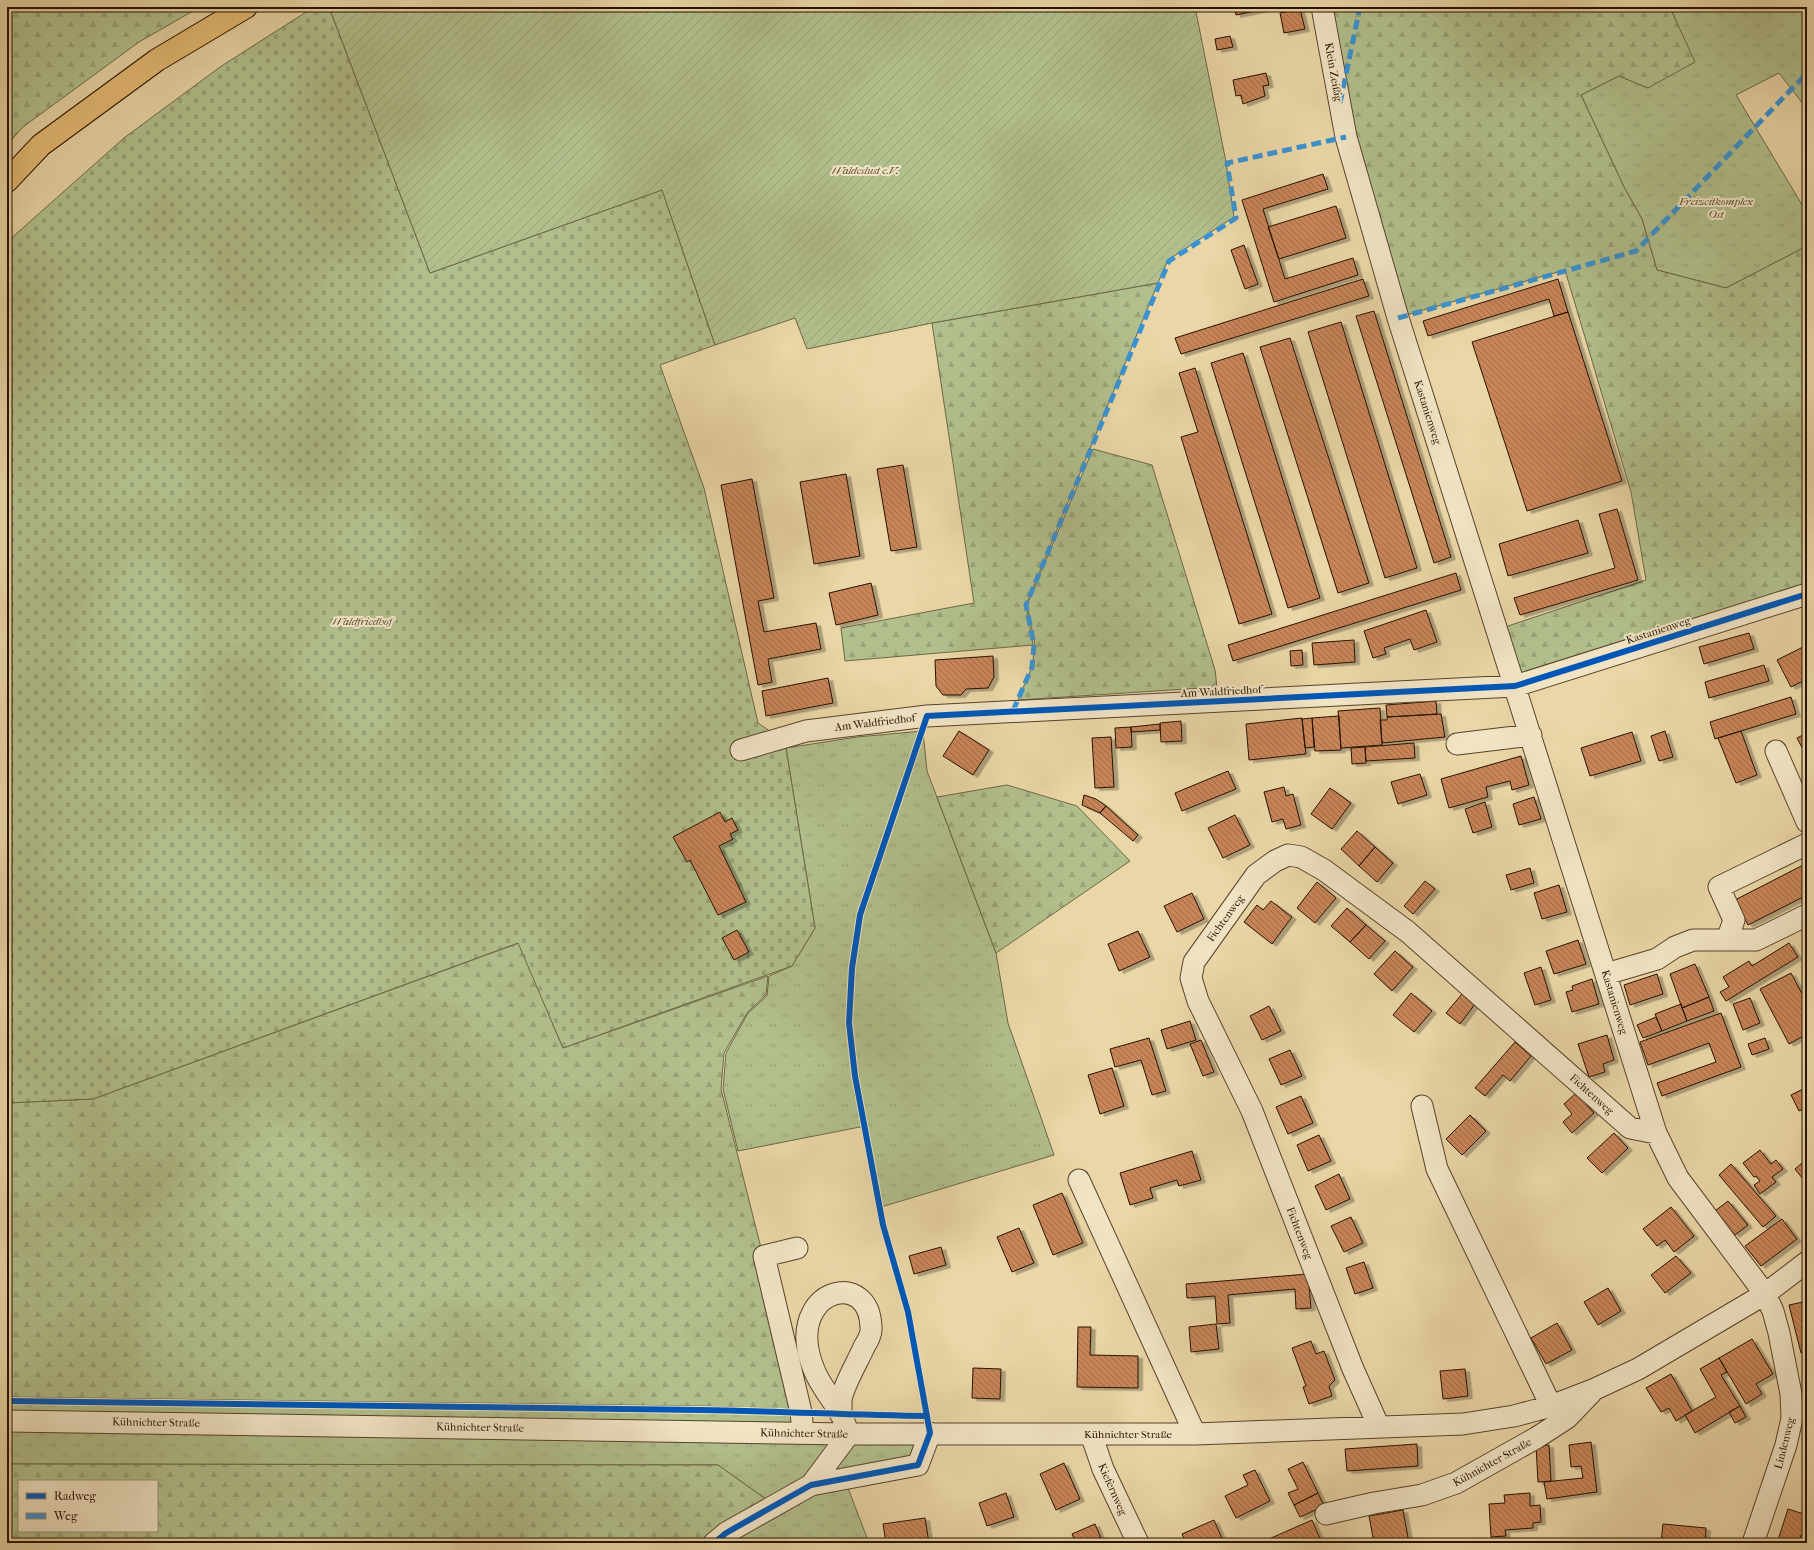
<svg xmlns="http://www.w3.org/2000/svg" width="1814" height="1550" viewBox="0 0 1814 1550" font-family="'IM FELL French Canon',serif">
<defs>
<pattern id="grass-tufts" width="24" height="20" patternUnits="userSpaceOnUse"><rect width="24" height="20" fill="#b1bf8c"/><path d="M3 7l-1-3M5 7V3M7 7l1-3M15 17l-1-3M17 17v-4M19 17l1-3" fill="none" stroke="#98a377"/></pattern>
<pattern id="forest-firs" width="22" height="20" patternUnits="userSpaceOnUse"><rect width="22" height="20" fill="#b1bf8c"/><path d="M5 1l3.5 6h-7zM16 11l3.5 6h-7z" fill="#98a377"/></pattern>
<pattern id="cemetery-stones" width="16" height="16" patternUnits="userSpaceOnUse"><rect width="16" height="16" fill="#b1bf8c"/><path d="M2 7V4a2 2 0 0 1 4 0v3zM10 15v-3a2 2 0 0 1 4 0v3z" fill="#98a377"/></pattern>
<pattern id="garden-furrows" width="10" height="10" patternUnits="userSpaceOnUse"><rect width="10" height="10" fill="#b1bf8c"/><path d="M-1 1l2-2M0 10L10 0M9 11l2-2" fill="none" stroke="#98a377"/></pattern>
<pattern id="building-back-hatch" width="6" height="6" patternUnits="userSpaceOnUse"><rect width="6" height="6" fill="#c88559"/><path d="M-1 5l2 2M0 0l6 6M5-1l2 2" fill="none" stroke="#a26b47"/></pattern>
<filter id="shadow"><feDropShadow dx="4.5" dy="2.5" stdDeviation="0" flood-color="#0004"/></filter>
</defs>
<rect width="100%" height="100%" fill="#ead6a6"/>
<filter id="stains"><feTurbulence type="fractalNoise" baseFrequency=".005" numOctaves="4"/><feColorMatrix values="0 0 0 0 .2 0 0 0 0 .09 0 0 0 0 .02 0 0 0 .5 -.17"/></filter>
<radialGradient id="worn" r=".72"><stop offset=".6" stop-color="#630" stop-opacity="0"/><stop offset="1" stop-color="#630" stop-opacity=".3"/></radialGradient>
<path fill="url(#grass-tufts)" stroke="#6c6846" d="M 1673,7 L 1807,7 L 1807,109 L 1779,73 L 1736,95 L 1807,213 L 1807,246 L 1726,288 L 1657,270 L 1642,219 L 1624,187 L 1581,95 L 1619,76 L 1648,88 Z
M 923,731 L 927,771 L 996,953 L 1008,1023 L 1054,1155 L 881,1207 L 865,1126 L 738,1151 L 723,1089 L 726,1053 L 748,1013 L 767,996 L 769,976 L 792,966 L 815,928 L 786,748 L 857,737 Z
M 7,1397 L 700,1406 L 797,1409 L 802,1432 L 7,1420 Z
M 7,1422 L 847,1435 L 810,1484 L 774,1505 L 718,1465 L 7,1464 Z
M 929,1433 L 918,1464 L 814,1484 L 849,1435 Z
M 845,1480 L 869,1543 L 715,1543 Z"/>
<path fill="url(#forest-firs)" stroke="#6c6846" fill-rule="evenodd" d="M 7,7 L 200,7 L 139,42 L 23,127 L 7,145 Z
M 1322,7 L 1673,7 L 1672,12 L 1695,62 L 1648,88 L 1619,76 L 1581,95 L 1624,187 L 1642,219 L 1657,270 L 1726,288 L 1807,246 L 1807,450 L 1805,451 L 1807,454 L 1807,594 L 1516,684 L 1499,629 L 1646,580 L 1631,492 L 1565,270 L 1399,317 Z
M 1158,283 L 1026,605 L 1033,645 L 845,661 L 841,628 L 974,603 L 932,323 Z
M 1093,449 L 1152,465 L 1215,670 L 1217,687 L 1018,700 L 1032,667 L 1035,645 L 1027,605 Z
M 1007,785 L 1077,806 L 1130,861 L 996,953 L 937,797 Z
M 519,943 L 563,1048 L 768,976 L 766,995 L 747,1013 L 724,1053 L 721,1089 L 763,1256 L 797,1409 L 700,1406 L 7,1397 L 7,1103 L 93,1099 Z
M 7,1464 L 718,1465 L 774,1505 L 713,1543 L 7,1543 ZM 19,1481 L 157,1481 L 157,1531 L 19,1531 Z"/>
<path fill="url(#cemetery-stones)" stroke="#6c6846" d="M 314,7 L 329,7 L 430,273 L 662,190 L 715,345 L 660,365 L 704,488 L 758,723 L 780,738 L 786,748 L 815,928 L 792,966 L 563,1048 L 518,943 L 93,1099 L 7,1103 L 7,242 L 124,138 L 220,67 Z"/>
<path fill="url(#garden-furrows)" stroke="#6c6846" d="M 329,7 L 1195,7 L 1226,162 L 1234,217 L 1168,260 L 1158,283 L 932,323 L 807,349 L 795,318 L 715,345 L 662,190 L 430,273 Z"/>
<path fill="url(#building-back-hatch)" stroke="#261100" filter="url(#shadow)" d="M 1234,7 L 1264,7 L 1264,9 L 1236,15 Z
M 1286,7 L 1299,7 L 1287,10 Z
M 1300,9 L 1305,29 L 1284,33 L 1280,13 Z
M 1230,36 L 1233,47 L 1217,50 L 1215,39 Z
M 1266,73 L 1269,85 L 1263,86 L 1265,96 L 1243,104 L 1241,95 L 1236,96 L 1233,80 Z
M 1323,174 L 1328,189 L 1263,209 L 1285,279 L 1353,258 L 1358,275 L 1274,302 L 1242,200 Z
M 1336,206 L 1346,238 L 1279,259 L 1268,227 Z
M 1244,245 L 1258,284 L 1245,289 L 1231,250 Z
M 1363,279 L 1369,296 L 1181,354 L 1175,338 Z
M 1558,279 L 1568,312 L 1554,316 L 1549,299 L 1428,336 L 1423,321 Z
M 1374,311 L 1451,557 L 1434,563 L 1356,316 Z
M 1568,312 L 1622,481 L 1527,511 L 1472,342 Z
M 1341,322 L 1417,568 L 1385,578 L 1308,332 Z
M 1290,338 L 1369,583 L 1338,593 L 1260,347 Z
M 1243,353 L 1320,598 L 1288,608 L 1211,363 Z
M 1195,368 L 1272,614 L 1239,624 L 1181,437 L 1198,432 L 1179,373 Z
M 903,465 L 917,547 L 891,551 L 877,469 Z
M 846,474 L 860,556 L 814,564 L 800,482 Z
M 752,479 L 774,598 L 758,601 L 764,632 L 816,623 L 821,649 L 768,659 L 772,682 L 758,685 L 721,485 Z
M 1617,509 L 1638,580 L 1520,615 L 1514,598 L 1615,568 L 1599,514 Z
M 1578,520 L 1588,553 L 1508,576 L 1499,544 Z
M 1456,573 L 1461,590 L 1233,661 L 1228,645 Z
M 871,583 L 878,615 L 836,625 L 829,593 Z
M 1426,610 L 1437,642 L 1414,650 L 1410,639 L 1384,648 L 1386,654 L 1373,658 L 1364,631 Z
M 1749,633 L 1754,649 L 1704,664 L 1699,647 Z
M 1354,640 L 1355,662 L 1314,665 L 1312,643 Z
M 1803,647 L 1807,656 L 1807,665 L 1802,668 L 1807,679 L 1791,687 L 1777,660 Z
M 1302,650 L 1303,665 L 1291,666 L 1290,651 Z
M 993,656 L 994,677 L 988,688 L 966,689 L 961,695 L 943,695 L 936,686 L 935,660 Z
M 1764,665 L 1769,681 L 1709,698 L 1705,682 Z
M 828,678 L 833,703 L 766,716 L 762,691 Z
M 1791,697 L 1796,714 L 1715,739 L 1710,722 Z
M 1436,701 L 1437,714 L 1387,717 L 1386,705 Z
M 1380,708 L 1382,745 L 1341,748 L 1338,711 Z
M 1441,714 L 1445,737 L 1382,743 L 1380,720 L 1387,720 L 1387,717 Z
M 1339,716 L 1341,750 L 1315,751 L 1312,718 Z
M 1302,718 L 1306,754 L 1249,760 L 1246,724 Z
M 1312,718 L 1314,747 L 1305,748 L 1302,719 Z
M 1181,721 L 1182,741 L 1161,742 L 1160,723 Z
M 1160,724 L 1160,730 L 1131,732 L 1131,727 Z
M 1131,727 L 1132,747 L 1116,748 L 1115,728 Z
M 959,731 L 989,750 L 973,775 L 943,756 Z
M 1665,731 L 1673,757 L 1659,761 L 1651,736 Z
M 1741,731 L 1757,775 L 1736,783 L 1718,738 Z
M 1632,732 L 1641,761 L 1590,776 L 1581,748 Z
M 1807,733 L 1807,757 L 1797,738 Z
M 1111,737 L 1114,787 L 1095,788 L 1092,738 Z
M 1414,743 L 1415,758 L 1366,761 L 1365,747 Z
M 1365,747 L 1366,763 L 1352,764 L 1351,748 Z
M 1521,756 L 1529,785 L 1512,790 L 1510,781 L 1486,787 L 1488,797 L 1449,808 L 1441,779 Z
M 1228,771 L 1236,789 L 1182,811 L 1175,793 Z
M 1420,774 L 1427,795 L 1398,804 L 1391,782 Z
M 1284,787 L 1286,796 L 1293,794 L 1301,825 L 1286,829 L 1283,819 L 1272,822 L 1264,792 Z
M 1330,788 L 1351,803 L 1332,829 L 1311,814 Z
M 1084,795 L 1096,799 L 1106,806 L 1100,813 L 1082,805 Z
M 1534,797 L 1541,819 L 1519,825 L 1513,804 Z
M 1485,802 L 1492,827 L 1473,833 L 1465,809 Z
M 1106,806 L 1138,835 L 1133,841 L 1100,813 Z
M 720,812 L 725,822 L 732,818 L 738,830 L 730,834 L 733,839 L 719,846 L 746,902 L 718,915 L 690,860 L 687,862 L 673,837 Z
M 1235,815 L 1250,845 L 1223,858 L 1208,828 Z
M 1357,831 L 1375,847 L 1359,866 L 1341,849 Z
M 1375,847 L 1393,863 L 1377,882 L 1359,866 Z
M 1807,863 L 1807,895 L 1748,925 L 1735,900 Z
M 1530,868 L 1534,883 L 1511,890 L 1506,875 Z
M 1425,881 L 1435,889 L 1413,914 L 1404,906 Z
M 1317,882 L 1336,898 L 1315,923 L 1297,908 Z
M 1559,885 L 1567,912 L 1542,919 L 1534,893 Z
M 1192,893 L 1204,919 L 1177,932 L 1164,906 Z
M 1271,901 L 1292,917 L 1272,944 L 1244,922 L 1257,905 L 1263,910 Z
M 1347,908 L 1366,925 L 1350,942 L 1331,926 Z
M 1366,925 L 1385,941 L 1369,959 L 1350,942 Z
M 737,930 L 749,952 L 734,960 L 722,938 Z
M 1138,931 L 1150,957 L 1119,971 L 1108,944 Z
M 1578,940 L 1586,964 L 1554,974 L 1546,951 Z
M 1789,943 L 1798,957 L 1726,1001 L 1720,992 L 1729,987 L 1723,977 L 1749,961 L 1752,966 Z
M 1395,951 L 1413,967 L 1392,991 L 1374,974 Z
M 1695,964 L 1709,997 L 1682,1008 L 1670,974 Z
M 1541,967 L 1551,1000 L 1535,1005 L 1524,973 Z
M 1791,973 L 1807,1003 L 1807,1034 L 1789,1044 L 1760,989 Z
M 1657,974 L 1663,994 L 1630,1005 L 1624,985 Z
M 1592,979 L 1599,1004 L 1572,1012 L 1566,992 L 1573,990 L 1572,986 Z
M 1411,993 L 1432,1011 L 1414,1032 L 1393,1015 Z
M 1462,994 L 1475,1004 L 1460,1024 L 1446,1013 Z
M 1709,997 L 1714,1011 L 1687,1021 L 1682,1008 Z
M 1750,998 L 1760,1023 L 1743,1030 L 1733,1004 Z
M 1681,1004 L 1687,1021 L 1662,1031 L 1655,1014 Z
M 1269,1006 L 1281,1031 L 1262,1040 L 1250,1016 Z
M 1721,1013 L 1741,1067 L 1662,1096 L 1657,1083 L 1716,1062 L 1709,1043 L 1648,1065 L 1640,1042 Z
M 1656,1017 L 1662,1031 L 1643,1038 L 1637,1025 Z
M 1190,1021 L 1196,1040 L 1167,1049 L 1161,1030 Z
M 1607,1035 L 1614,1060 L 1603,1064 L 1605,1072 L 1589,1077 L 1578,1044 Z
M 1149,1038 L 1166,1091 L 1152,1095 L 1141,1060 L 1115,1067 L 1110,1049 Z
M 1765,1038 L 1769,1049 L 1752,1055 L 1748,1044 Z
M 1201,1040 L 1214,1072 L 1203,1076 L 1190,1044 Z
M 1515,1042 L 1531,1056 L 1510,1081 L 1503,1075 L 1485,1096 L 1475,1088 Z
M 1290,1050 L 1302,1076 L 1281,1085 L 1269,1059 Z
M 1112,1068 L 1124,1106 L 1100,1114 L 1088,1075 Z
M 1807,1087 L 1807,1107 L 1799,1111 L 1791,1095 Z
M 1576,1093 L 1594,1113 L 1572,1133 L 1563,1122 L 1572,1114 L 1564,1104 Z
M 1301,1096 L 1313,1123 L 1288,1134 L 1276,1107 Z
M 1470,1115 L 1486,1131 L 1462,1155 L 1446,1139 Z
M 1614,1133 L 1628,1148 L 1602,1173 L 1587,1158 Z
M 1319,1135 L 1331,1161 L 1308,1171 L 1297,1145 Z
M 1760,1150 L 1771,1164 L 1776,1160 L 1783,1169 L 1772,1177 L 1776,1182 L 1760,1194 L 1754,1185 L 1760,1181 L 1756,1176 L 1754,1177 L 1743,1163 Z
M 1192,1151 L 1201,1180 L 1179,1186 L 1177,1180 L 1150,1188 L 1153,1198 L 1130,1205 L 1120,1173 Z
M 1807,1159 L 1807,1184 L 1795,1169 Z
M 1731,1164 L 1776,1216 L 1763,1227 L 1719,1175 Z
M 1339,1174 L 1350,1199 L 1326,1210 L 1315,1186 Z
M 1062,1193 L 1083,1243 L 1053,1255 L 1033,1205 Z
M 1728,1201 L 1748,1225 L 1735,1235 L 1715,1211 Z
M 1671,1207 L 1694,1236 L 1674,1252 L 1665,1240 L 1657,1246 L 1643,1229 Z
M 1351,1217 L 1363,1243 L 1344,1252 L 1331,1226 Z
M 1782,1219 L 1797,1239 L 1761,1266 L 1745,1246 Z
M 1019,1228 L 1034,1263 L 1012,1272 L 997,1237 Z
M 941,1247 L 946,1265 L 914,1274 L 909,1256 Z
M 1676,1256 L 1691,1273 L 1665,1293 L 1651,1275 Z
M 1364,1262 L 1373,1288 L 1355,1294 L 1346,1268 Z
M 1308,1274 L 1311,1308 L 1296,1309 L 1295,1289 L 1228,1295 L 1230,1323 L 1217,1324 L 1215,1296 L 1187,1298 L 1186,1284 Z
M 1608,1288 L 1621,1311 L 1598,1325 L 1584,1302 Z
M 1803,1302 L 1807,1317 L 1807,1351 L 1801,1353 L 1789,1305 Z
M 1557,1323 L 1572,1350 L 1546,1364 L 1531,1338 Z
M 1216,1324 L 1219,1349 L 1191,1352 L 1189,1327 Z
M 1078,1327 L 1091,1327 L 1090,1355 L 1138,1356 L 1138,1388 L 1077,1387 Z
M 1752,1339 L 1773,1374 L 1756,1384 L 1762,1394 L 1746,1404 L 1719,1358 Z
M 1311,1341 L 1316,1354 L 1324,1351 L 1335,1380 L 1329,1386 L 1332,1396 L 1309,1404 L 1303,1387 L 1306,1386 L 1292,1348 Z
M 1719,1358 L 1727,1372 L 1721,1375 L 1740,1406 L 1695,1433 L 1685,1415 L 1716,1397 L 1700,1369 Z
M 973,1368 L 1001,1369 L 1000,1399 L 972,1398 Z
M 1465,1369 L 1468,1396 L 1443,1399 L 1440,1371 Z
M 1671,1374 L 1692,1411 L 1676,1421 L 1669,1408 L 1661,1412 L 1646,1388 Z
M 1740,1406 L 1746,1417 L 1735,1423 L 1729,1412 Z
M 1591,1442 L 1597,1492 L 1547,1499 L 1544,1482 L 1583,1478 L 1581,1466 L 1571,1467 L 1569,1445 Z
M 1417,1444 L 1418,1466 L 1347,1471 L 1345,1449 Z
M 1549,1445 L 1551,1481 L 1538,1482 L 1536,1446 Z
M 1303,1462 L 1318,1493 L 1294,1505 L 1288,1493 L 1298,1489 L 1288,1469 Z
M 1064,1463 L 1080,1499 L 1056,1510 L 1040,1474 Z
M 1255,1470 L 1270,1501 L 1236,1518 L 1225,1496 L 1248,1485 L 1243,1475 Z
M 1006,1493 L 1014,1517 L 987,1526 L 979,1503 Z
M 1318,1493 L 1324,1506 L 1300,1517 L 1294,1505 Z
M 1530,1493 L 1530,1506 L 1540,1505 L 1541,1522 L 1533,1523 L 1533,1528 L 1505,1530 L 1506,1536 L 1491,1537 L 1489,1504 L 1505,1503 L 1504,1495 Z
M 1788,1509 L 1807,1515 L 1807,1537 L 1801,1535 L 1798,1543 L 1777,1543 Z
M 1403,1510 L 1409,1543 L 1374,1543 L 1369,1516 Z
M 925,1518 L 929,1543 L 886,1543 L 883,1524 Z
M 1214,1520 L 1224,1543 L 1186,1543 L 1182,1534 Z
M 1312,1520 L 1322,1543 L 1270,1543 L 1269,1539 Z
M 1095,1524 L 1103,1543 L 1076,1543 L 1072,1534 Z
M 1663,1524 L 1706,1528 L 1705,1543 L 1661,1543 Z
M 1460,1540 L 1461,1543 L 1439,1543 Z"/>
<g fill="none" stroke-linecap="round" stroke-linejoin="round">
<g stroke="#57422a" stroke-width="23">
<path id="minor" d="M 1322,7 L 1346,137 L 1398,318 L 1656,1133 L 1678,1178 L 1765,1294 L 1773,1311 L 1779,1333 L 1791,1394 L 1792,1418 L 1786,1445 L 1753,1543
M 1457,744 L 1531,735
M 741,750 L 806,731 L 927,716 L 1515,686 L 1807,594
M 1776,751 L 1807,822
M 1727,940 L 1734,920 L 1719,887 L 1807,844
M 1606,974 L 1657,959 L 1675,947 L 1693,940 L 1756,940 L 1807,915
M 1422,1106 L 1437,1169 L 1551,1406
M 1079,1180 L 1195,1434
M 797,1248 L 764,1256 L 801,1412 L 803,1433
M 841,1415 C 841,1410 841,1405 841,1400 C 843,1386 858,1361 864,1347 C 867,1342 872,1334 871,1327 C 869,1271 797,1287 808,1350 C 814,1379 827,1391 841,1414 C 844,1420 846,1428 849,1434
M 7,1421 L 849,1434 L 1195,1434 L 1463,1424 L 1514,1416 L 1551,1406 L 1595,1389 L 1638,1369 L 1765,1294 L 1807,1262
M 1379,1427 L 1353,1369 L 1252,1111 L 1198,1001 L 1191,978 L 1194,962 L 1256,875 L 1275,861 L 1288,855 L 1301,857 L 1324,870 L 1408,932 L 1630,1128 L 1656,1133
M 1091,1434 L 1103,1469 L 1138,1543
M 811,1485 L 849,1434
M 1326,1514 L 1374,1503 L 1422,1495 L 1456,1483 L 1536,1438 L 1567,1418 L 1591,1393
M 714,1543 L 726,1533 L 811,1485 L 918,1465 L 930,1433"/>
</g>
<g stroke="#261100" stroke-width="24">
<path id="major" d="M 7,181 L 41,145 L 157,60 L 246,7"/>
</g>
<use href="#minor" stroke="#f1e4c5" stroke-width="21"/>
<use href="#major" stroke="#e5bb73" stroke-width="22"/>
<path stroke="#3b92d0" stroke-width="5" stroke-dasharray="10 5" stroke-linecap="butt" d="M 1340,103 L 1360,7
M 1398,318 L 1636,251 L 1807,73
M 1013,711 L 1032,667 L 1034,645 L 1026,605 L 1169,261 L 1236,218 L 1227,163 L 1346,137"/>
<g stroke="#f1e4c5" stroke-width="8">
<path id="cycleway" d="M 7,1401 L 700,1410 C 776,1411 851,1415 927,1416
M 714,1543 L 726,1533 L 811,1485 L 918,1465 L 930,1433 L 908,1312 L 883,1225 L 855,1076 L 849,1023 L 852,968 L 860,915 L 927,716 L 1515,686 L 1807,594"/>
</g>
<use href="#cycleway" stroke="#0057b8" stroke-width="6"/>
</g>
<g text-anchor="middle" stroke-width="4" stroke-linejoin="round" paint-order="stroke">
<g font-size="11" fill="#261100" stroke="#f1e4c5">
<text transform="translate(1334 72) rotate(80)" y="4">Klein Zeißig</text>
<text transform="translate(1428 412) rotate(72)" y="4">Kastanienweg</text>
<text transform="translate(1658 630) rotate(-18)" y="4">Kastanienweg</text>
<text transform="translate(1221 691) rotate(-3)" y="4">Am Waldfriedhof</text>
<text transform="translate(875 722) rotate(-7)" y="4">Am Waldfriedhof</text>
<text transform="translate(1225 918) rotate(-54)" y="4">Fichtenweg</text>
<text transform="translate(1615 1002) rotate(73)" y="4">Kastanienweg</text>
<text transform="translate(1592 1094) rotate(42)" y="4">Fichtenweg</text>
<text transform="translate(1300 1233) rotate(69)" y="4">Fichtenweg</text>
<text transform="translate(156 1422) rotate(1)" y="4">Kühnichter Straße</text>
<text transform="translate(480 1427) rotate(1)" y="4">Kühnichter Straße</text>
<text transform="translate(804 1433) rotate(1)" y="4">Kühnichter Straße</text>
<text x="1128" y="1438">Kühnichter Straße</text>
<text transform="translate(1784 1443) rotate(-76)" y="4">Lindenweg</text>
<text transform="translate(1492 1462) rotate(-29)" y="4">Kühnichter Straße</text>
<text transform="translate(1113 1489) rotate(66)" y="4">Kiefernweg</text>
</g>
<g font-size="11" font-style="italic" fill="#574e31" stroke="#f1e4c5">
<text x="865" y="174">Waldeslust e.V.</text>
<text x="1716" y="205">Freizeitkomplex<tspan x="1716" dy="13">Ost</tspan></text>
<text x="362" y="625">Waldfriedhof</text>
</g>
</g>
<rect width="1814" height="1550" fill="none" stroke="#ead6a6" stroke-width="24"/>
<rect x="8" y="8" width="1798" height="1534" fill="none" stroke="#261100" stroke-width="2"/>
<rect x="12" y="12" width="1790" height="1526" fill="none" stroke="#261100"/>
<rect x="18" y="1480" width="140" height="52" fill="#f1e4c5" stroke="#a09076"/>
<rect x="26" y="1493" width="20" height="6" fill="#0057b8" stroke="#a09076"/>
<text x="54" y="1500" font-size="12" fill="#261100">Radweg</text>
<rect x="26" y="1513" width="20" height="6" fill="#3b92d0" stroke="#a09076"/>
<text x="54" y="1520" font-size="12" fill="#261100">Weg</text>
<rect width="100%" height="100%" filter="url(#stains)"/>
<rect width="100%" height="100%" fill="url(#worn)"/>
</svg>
